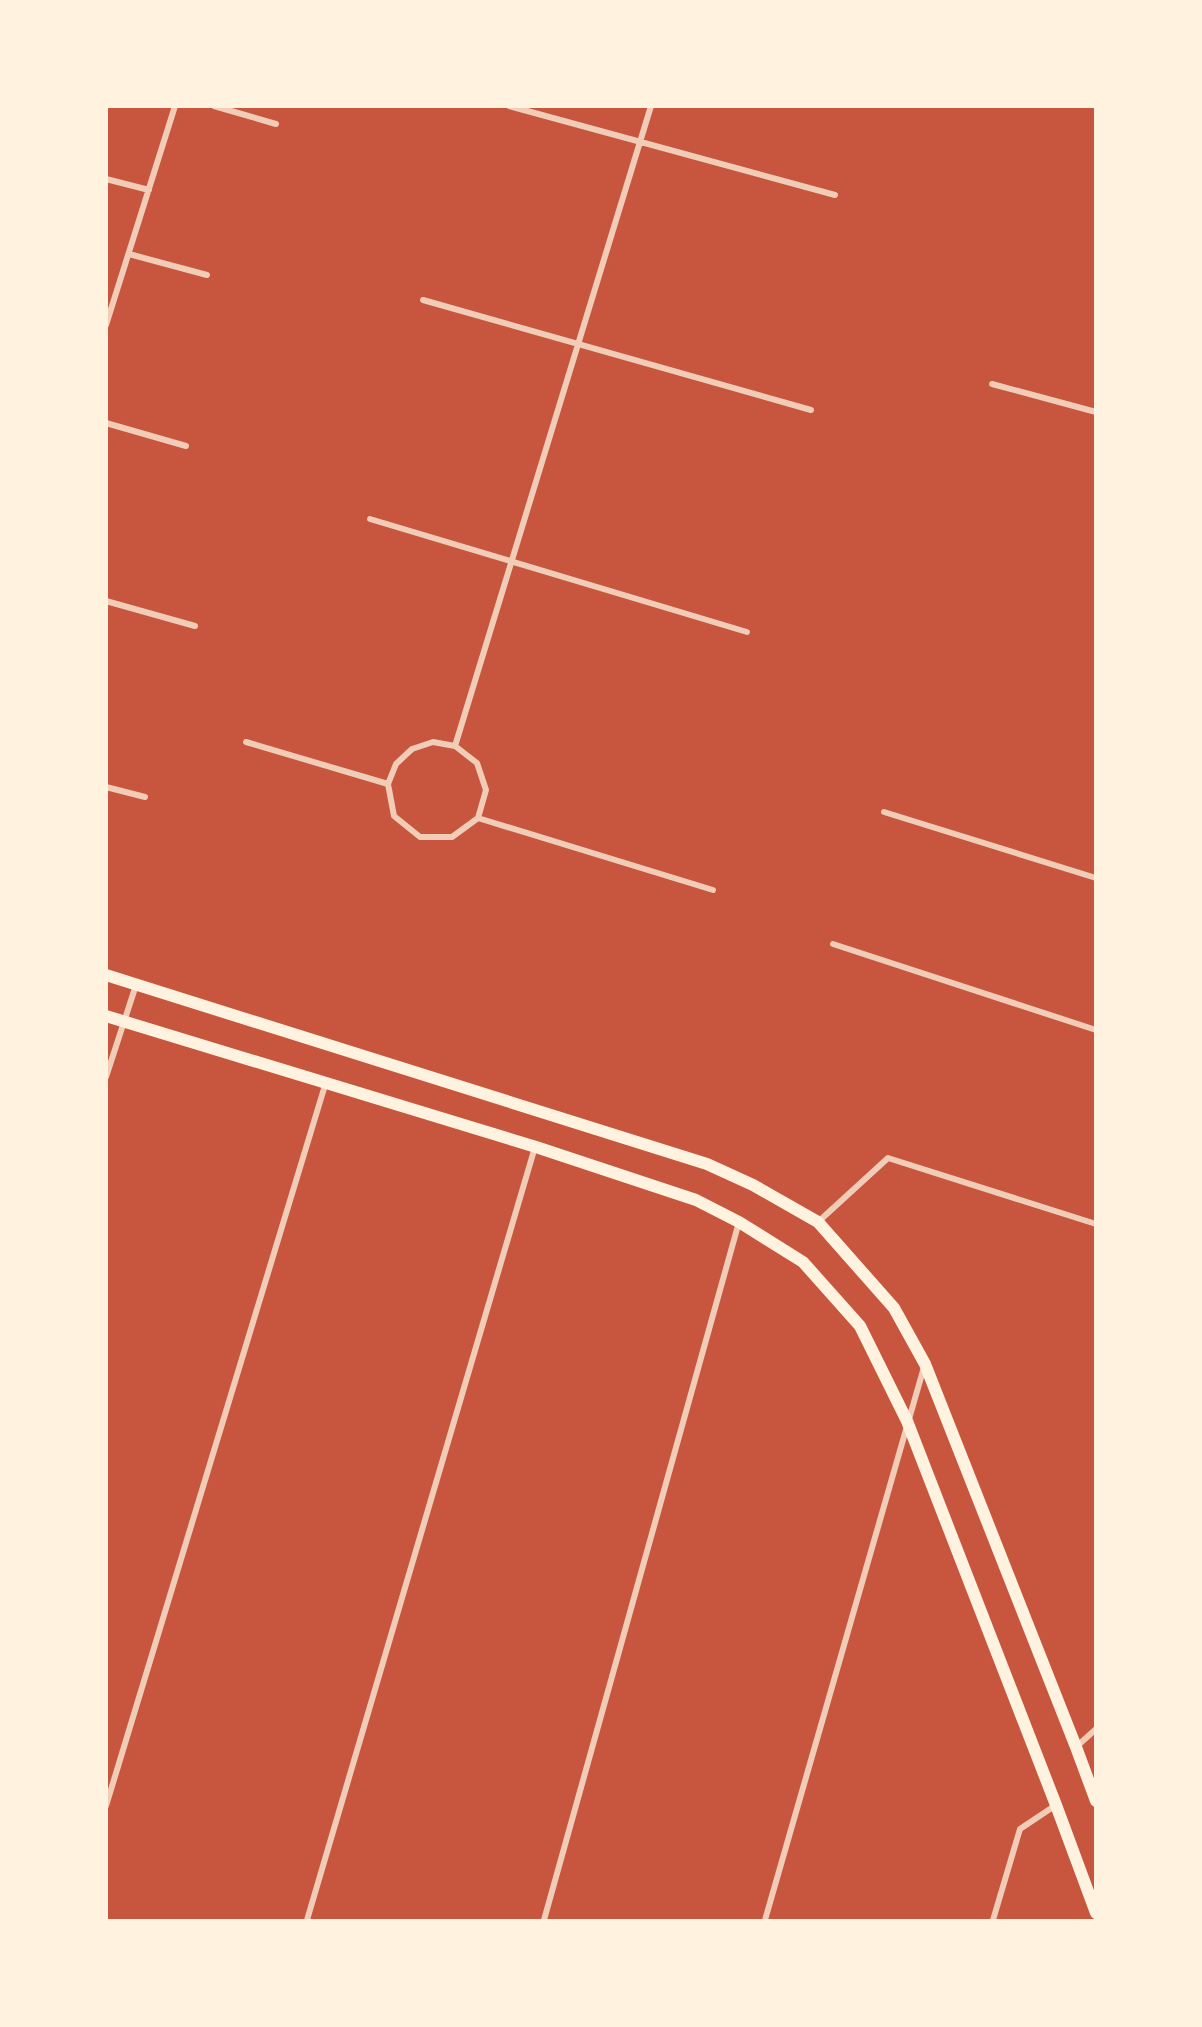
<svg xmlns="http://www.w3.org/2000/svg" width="1202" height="2027" viewBox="0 0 1202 2027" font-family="Commissioner,sans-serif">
<rect width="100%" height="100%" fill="#c8553d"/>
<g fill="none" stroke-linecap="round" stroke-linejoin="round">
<path stroke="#f1ccb7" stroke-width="6" d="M 214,106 L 276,124
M 509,106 L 835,195
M 106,179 L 149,190
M 129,254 L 207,275
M 423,300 L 811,410
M 106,325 L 175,106
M 992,384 L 1096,412
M 106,423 L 186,446
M 370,519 L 747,632
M 106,601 L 195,626
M 246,742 L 388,784
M 433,742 L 455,746 L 477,763 L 486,790 L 478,818 L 452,837 L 420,837 L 394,816 L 388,784 L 396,764 L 412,749 Z
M 455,746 L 651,106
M 106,787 L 145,797
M 884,812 L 1096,878
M 478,818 L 713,890
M 833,944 L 1096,1030
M 106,1077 L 136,985
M 818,1222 L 888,1158 L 1096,1224
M 1076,1747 L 1096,1729
M 106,1806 L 326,1082
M 307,1920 L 535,1147
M 544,1920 L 739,1222
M 765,1920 L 924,1367
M 993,1920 L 1020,1829 L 1056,1805"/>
<path stroke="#fff3e0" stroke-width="12" d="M 106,975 L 707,1164 L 753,1185 L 818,1222 L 894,1308 L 925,1364 L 1076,1747 L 1096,1801
M 106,1016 L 536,1147 L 696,1200 L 739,1222 L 803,1262 L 860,1326 L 907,1421 L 1056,1805 L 1096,1913"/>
</g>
<rect width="1202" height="2027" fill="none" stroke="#fff3e0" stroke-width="216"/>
</svg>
